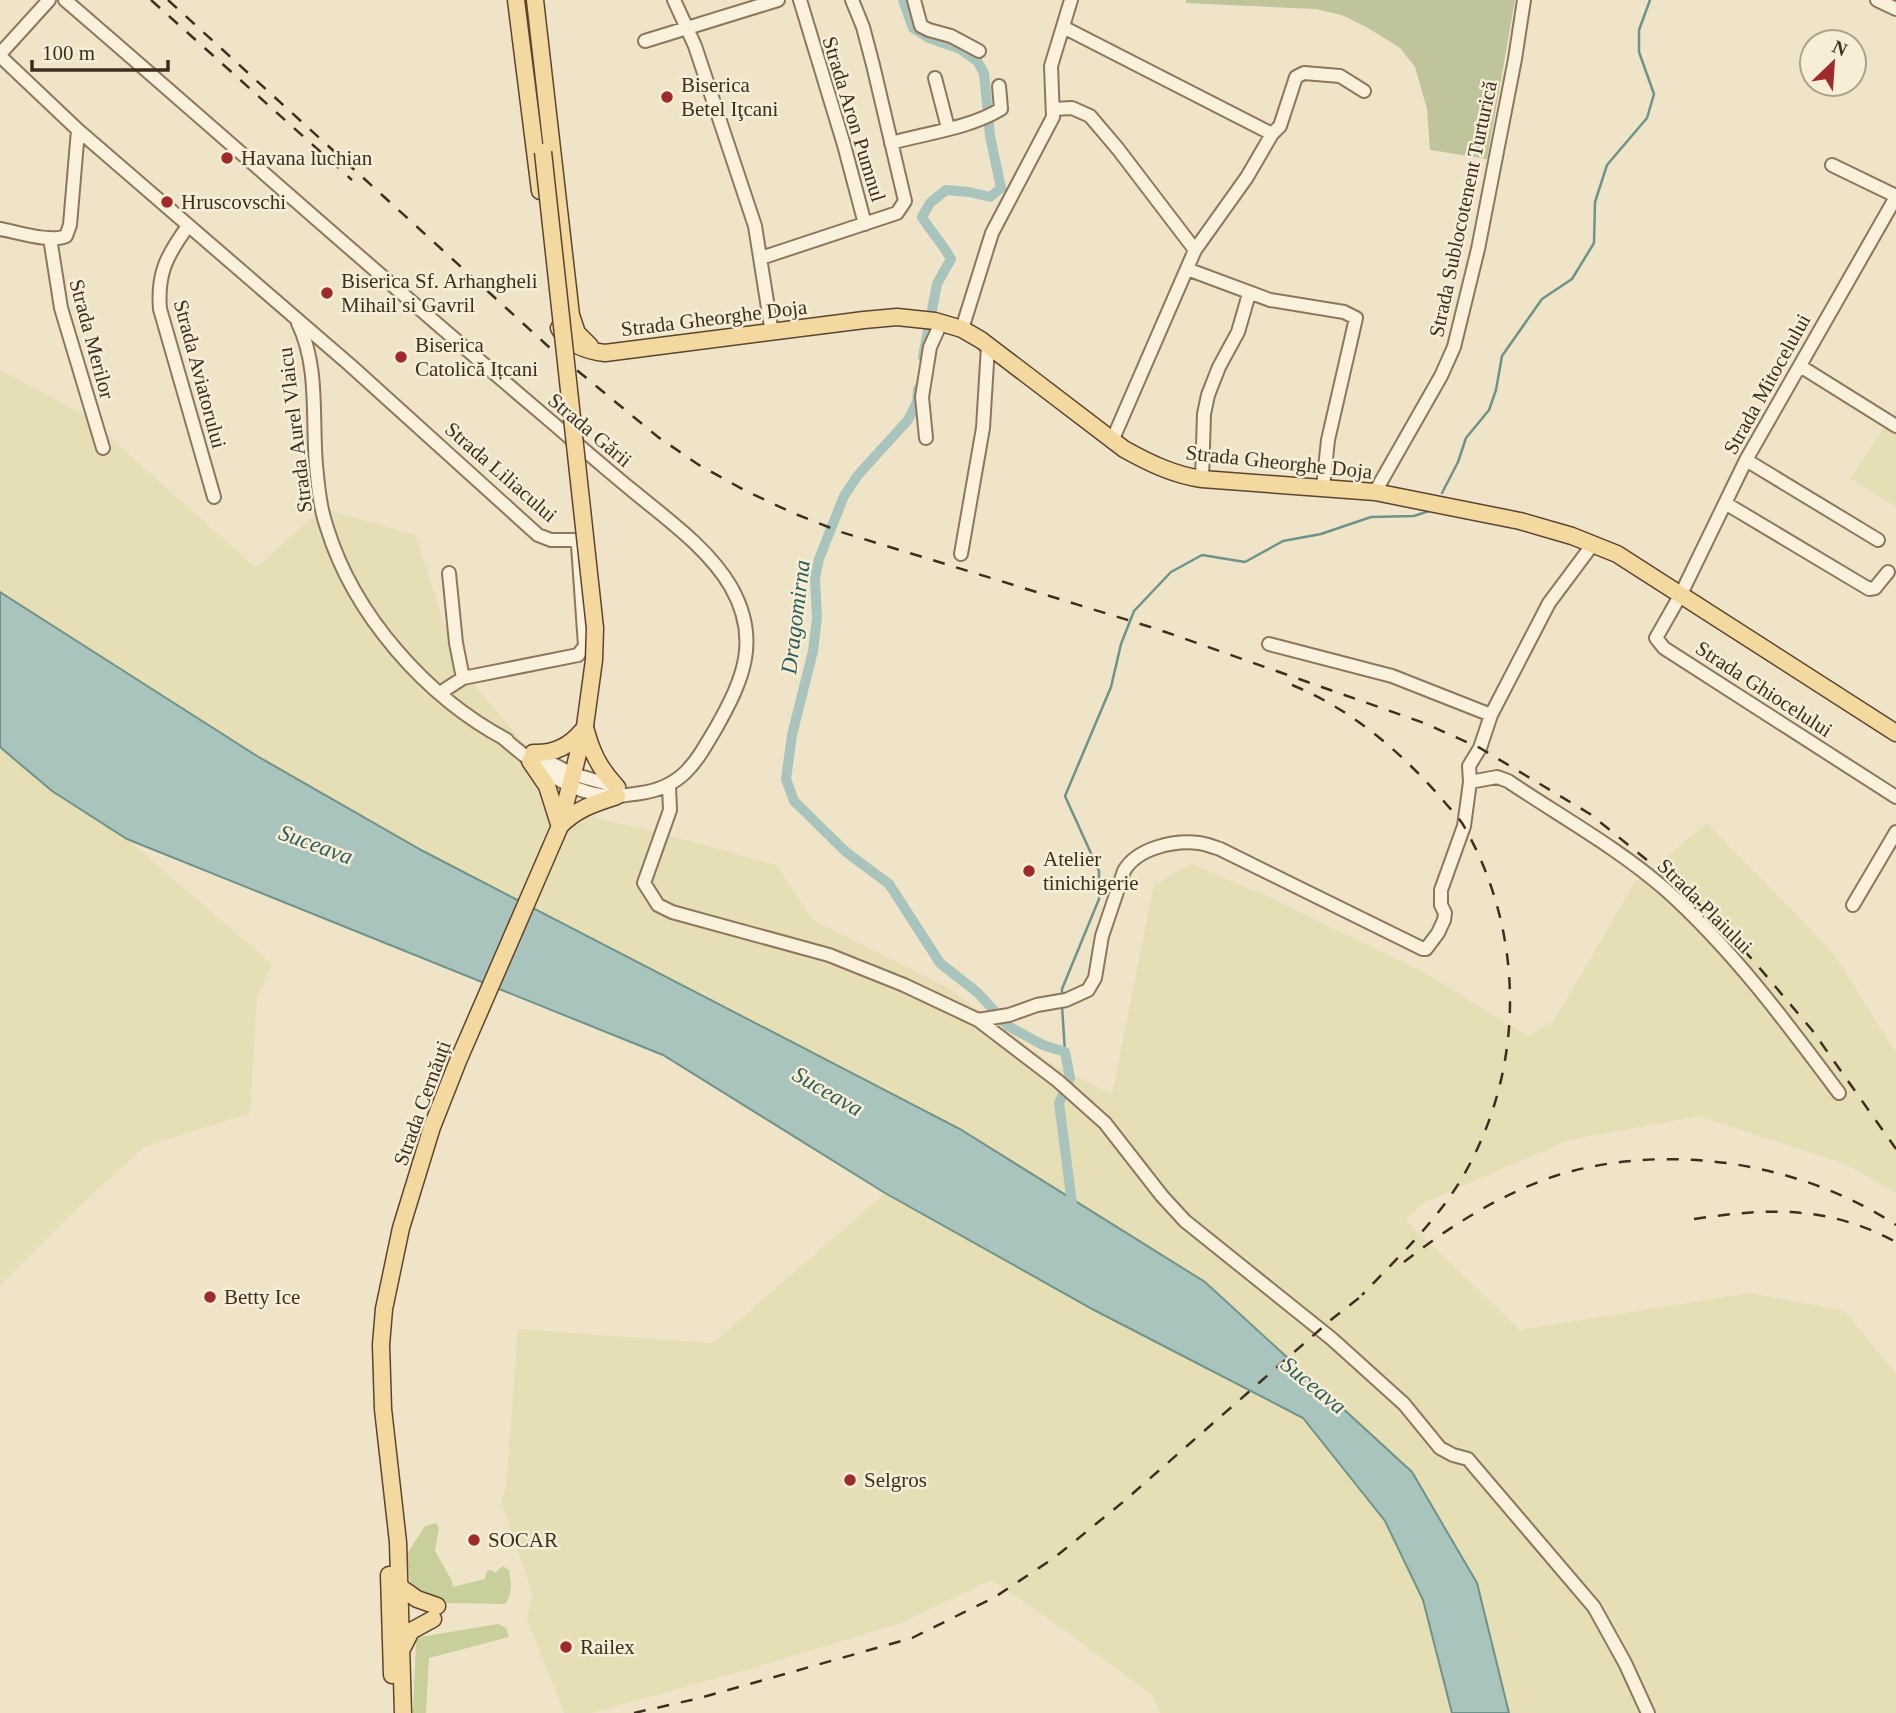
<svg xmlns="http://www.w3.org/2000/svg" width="1896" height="1713" viewBox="0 0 1896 1713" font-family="Georgia,serif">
<rect width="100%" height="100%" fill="#f0e4c8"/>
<path fill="#e6deb5" d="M 0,370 L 85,415 L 256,568 L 322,508 L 415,535 L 459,668 L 587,816 L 649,830 L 776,865 L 813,920 L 947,987 L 1049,1062 L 1112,1095 L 1154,885 L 1191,864 L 1267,896 L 1425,973 L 1528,1036 L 1554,1021 L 1635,882 L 1707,823 L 1834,954 L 1896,1053 L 1896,1193 L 1845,1164 L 1699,1116 L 1569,1140 L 1421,1204 L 1406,1220 L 1520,1330 L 1750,1293 L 1845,1311 L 1896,1374 L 1896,1713 L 1509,1713 L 1477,1583 L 1205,1282 L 960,1129 L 423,851 L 257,756 L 0,592 Z
M 1896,409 L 1896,507 L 1850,479 Z
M 0,747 L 52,791 L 127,839 L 272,964 L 257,997 L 250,1113 L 144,1147 L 69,1216 L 0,1285 Z
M 885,1193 L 1094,1310 L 1303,1418 L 1385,1521 L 1423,1600 L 1452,1713 L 1160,1713 L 1152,1695 L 1056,1624 L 991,1580 L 901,1623 L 746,1670 L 591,1713 L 564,1713 L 527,1618 L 533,1595 L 501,1501 L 506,1488 L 518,1329 L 713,1343 Z"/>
<path fill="#c9cf9b" d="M 436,1523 L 439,1528 L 435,1551 L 452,1581 L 453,1587 L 485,1579 L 487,1571 L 491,1570 L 495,1573 L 503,1566 L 509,1570 C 511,1582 513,1593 505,1604 L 444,1603 L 411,1590 L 407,1554 L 425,1526 Z
M 498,1624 L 506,1628 L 509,1637 L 429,1658 L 426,1713 L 413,1713 L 416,1640 L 420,1637 Z"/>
<path fill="#bfc49a" d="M 1186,0 L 1515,0 L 1487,159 L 1430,150 L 1427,109 L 1415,67 L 1400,48 L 1368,28 L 1342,15 L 1315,9 L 1186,3 Z"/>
<path fill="#a9c4bc" stroke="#6f938a" stroke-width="2" d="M 0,592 L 257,756 L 423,851 L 960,1129 L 1205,1282 L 1412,1472 L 1477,1583 L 1509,1713 L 1452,1713 L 1423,1600 L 1385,1521 L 1303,1418 L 1094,1310 L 885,1193 L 663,1055 L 127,839 L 52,791 L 0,747 Z"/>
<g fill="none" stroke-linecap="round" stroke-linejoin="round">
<path stroke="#6f938a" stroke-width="2.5" d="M 1442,493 L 1458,462 L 1466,438 L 1489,410 L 1496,390 L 1502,356 L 1542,299 L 1572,279 L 1594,243 L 1595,202 L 1607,165 L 1647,118 L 1654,94 L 1639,52 L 1639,30 L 1650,0
M 1062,996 L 1062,989 L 1099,899 L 1099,871 L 1065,796 L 1111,687 L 1121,644 L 1134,611 L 1171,572 L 1202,555 L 1245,562 L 1283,541 L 1321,534 L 1371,517 L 1414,516 L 1429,511
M 1062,1006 L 1065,1052"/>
<path stroke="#a9c4bc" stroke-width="10" d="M 903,0 L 913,28 L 929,38 L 960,49 L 977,61 L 984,73 L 990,136 L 1001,188 L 990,197 L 969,192 L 946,190 L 930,203 L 922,217 C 931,232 943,244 951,259 L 937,284 L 923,357
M 918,389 L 917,402 L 908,420 L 858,475 L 844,496 L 819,559 L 815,578 L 817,618 L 813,651 L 792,735 L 786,779 L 794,801 L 846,852 L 889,884 L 940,963 L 978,993 L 1008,1026 L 1043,1045 L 1065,1052 L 1070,1078 L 1059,1103 L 1073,1211"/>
<g stroke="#8d765c" stroke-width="16">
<path id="minor" d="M 65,0 C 222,135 376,273 534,407 C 567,435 600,464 633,491 C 667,519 709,549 731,587 C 761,640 743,680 716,728 C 696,762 683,787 641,793 C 633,794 624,796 616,796 C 571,797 534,764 502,737
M 674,0 L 695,46 L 755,226 L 772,333
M 800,0 L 844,145 L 865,224
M 914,0 L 921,26 L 929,30 L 951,36 L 979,51
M 1877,0 L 1896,9
M 1063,27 L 1272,134
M 645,41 L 778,0
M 0,54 L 49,0
M 0,56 L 78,130 L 350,365 L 538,535 L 551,540 L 574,540 L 578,545 L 585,646 L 578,655 L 463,678 L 440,693
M 935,78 L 948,128
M 1054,109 L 1072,108 L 1090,116 L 1118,149 L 1195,250
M 891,143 C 927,133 970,128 1001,109 L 999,86
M 1832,165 L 1896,196
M 1896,197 L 1746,460 L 1681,594 L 1656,638 L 1664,648 L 1896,797
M 188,226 C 167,255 157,273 160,309 L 214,497
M 0,229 C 17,232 51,243 66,236 L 70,225 L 78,130
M 50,238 L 61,308 L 103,448
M 761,258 L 897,213 L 905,201 L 873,65 L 863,27 L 852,0
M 1187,269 L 1270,300 L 1344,312 L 1356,318 L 1328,440 L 1323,487
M 298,323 C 319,366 312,418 316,465 C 318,486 320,508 327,528 C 354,615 426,697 507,740
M 962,329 L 992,233 L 1053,117 L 1051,66 L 1071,0
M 1800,366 L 1896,426
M 926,438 L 922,397 L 930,347 L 941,323
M 1112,441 L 1195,250 L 1247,177 L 1272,134 L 1280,126 L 1296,77 L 1304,73 L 1340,76 L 1364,91
M 1746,460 L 1878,540
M 1202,479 L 1204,414 L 1208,395 L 1219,367 L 1238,332 L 1249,294
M 1375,492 L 1441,376 L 1454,347 L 1478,249 L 1515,59 L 1524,0
M 1725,503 L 1869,589 L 1875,588 L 1888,572
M 961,554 L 983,428 L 988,346
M 449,573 L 456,643 L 463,678
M 1269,644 L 1392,676 L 1491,715
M 532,753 L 572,774 L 619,787
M 1470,782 L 1497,777 L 1508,781 C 1560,816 1618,848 1666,890 C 1732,949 1786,1022 1839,1093
M 669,786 L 670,810 L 644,883 L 658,905 L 672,912 L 829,955 L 904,985 L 978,1020 L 1058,1081 L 1105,1123 L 1162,1196 L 1185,1221 L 1332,1339 L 1404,1404 L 1440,1448 L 1453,1455 L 1468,1459 L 1473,1465 L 1594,1607 L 1625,1663 L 1648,1713
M 1853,905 L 1896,832
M 978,1020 L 1009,1015 L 1037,1005 L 1066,1000 L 1088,990 L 1095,978 L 1102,936 L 1124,871 C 1137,848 1174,840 1199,843 C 1206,844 1214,847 1220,849 L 1423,949 L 1426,949 L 1438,933 L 1444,920 L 1445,913 L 1441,905 L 1441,890 L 1464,826 L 1470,782 L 1469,766 L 1480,748 L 1491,715 L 1549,603 L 1593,544"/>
</g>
<g stroke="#5b4430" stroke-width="19">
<path id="major" d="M 516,0 L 540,191
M 535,0 L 571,315 L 577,333 L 590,346
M 559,328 C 568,344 587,351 605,353 L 864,320 L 897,317 L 935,321 L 962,329 L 981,340 L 1124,449 C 1149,463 1174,475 1202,479 L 1375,492 L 1520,521 L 1572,536 L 1617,554 L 1896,733
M 585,727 C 591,751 599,768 616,786
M 533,753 C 553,754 569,747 582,731
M 530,761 L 547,786 L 559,824
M 560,826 C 576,809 595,803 617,796
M 389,1575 L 392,1675
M 400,1587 L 417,1599 L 437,1606
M 403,1647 L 411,1631 L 433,1619
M 403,1713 L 398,1542 L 383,1409 L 381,1345 L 384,1309 L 401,1228 L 432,1127 L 458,1061 L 560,826 L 585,726"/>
</g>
<use href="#minor" stroke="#faf1dc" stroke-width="12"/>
<use href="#major" stroke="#f3d9a0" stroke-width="16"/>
<path stroke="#3d2e20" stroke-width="2.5" stroke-dasharray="12 12" stroke-linecap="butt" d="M 151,0 L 352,180
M 168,0 L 550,348 L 658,437 L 699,465 L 746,491 L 793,513 L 841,532 L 1157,629 L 1424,723 L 1480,748 L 1590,814 L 1689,894 L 1752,959 L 1812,1030 L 1896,1149
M 1292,685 C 1351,709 1400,751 1442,799 C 1450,809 1460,818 1465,828 C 1526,937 1525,1071 1462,1178 C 1436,1222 1397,1258 1362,1295
M 1694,1219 C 1768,1208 1827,1205 1896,1242
M 1404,1262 C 1450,1226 1499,1195 1555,1176 C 1666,1141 1800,1162 1896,1225
M 634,1713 L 700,1698 L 912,1638 L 995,1597 L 1054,1558 L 1123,1502 L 1332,1319 L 1368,1291"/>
<g stroke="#5b4430" stroke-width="19" stroke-linecap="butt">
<path id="major-bridge" d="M 543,152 L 595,628 L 594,660 L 585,726"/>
</g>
<use href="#major-bridge" stroke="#f3d9a0" stroke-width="16"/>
</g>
<g fill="#9e2a2b" stroke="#f7eed8" stroke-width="2.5">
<circle cx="667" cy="97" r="7"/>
<circle cx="227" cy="158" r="7"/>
<circle cx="167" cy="202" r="7"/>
<circle cx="327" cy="293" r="7"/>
<circle cx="401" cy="357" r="7"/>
<circle cx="1029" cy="871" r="7"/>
<circle cx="210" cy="1297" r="7"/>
<circle cx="850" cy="1480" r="7"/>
<circle cx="474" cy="1540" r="7"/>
<circle cx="566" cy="1647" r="7"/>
</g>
<g text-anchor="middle" stroke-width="5" stroke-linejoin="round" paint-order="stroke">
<g font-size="21" fill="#3d2e20" stroke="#f7eed8" text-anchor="start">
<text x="681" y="92">Biserica<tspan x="681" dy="24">Betel Iţcani</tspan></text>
<text x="241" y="165">Havana luchian</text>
<text x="181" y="209">Hruscovschi</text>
<text x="341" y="288">Biserica Sf. Arhangheli<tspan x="341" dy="24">Mihail si Gavril</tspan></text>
<text x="415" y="352">Biserica<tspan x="415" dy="24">Catolică Ițcani</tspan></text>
<text x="1043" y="866">Atelier<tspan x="1043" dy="24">tinichigerie</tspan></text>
<text x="224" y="1304">Betty Ice</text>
<text x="864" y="1487">Selgros</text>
<text x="488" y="1547">SOCAR</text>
<text x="580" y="1654">Railex</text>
</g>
<g font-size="21" fill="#3d2e20" stroke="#f7eed8">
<text transform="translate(854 119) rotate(73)" y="7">Strada Aron Pumnul</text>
<text transform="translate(1463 209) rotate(-78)" y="7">Strada Sublocotenent Turturică</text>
<text transform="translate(714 318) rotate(-7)" y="7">Strada Gheorghe Doja</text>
<text transform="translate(92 339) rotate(75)" y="7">Strada Merilor</text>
<text transform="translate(200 374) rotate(75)" y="7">Strada Aviatorului</text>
<text transform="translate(1767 384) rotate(-61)" y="7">Strada Mitocelului</text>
<text transform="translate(295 430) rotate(-97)" y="7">Strada Aurel Vlaicu</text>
<text transform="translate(590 430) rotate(40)" y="7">Strada Gării</text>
<text transform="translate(1279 462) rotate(6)" y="7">Strada Gheorghe Doja</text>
<text transform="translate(501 472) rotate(41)" y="7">Strada Liliacului</text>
<text transform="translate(1764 689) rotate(33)" y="7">Strada Ghiocelului</text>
<text transform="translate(1705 906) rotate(45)" y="7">Strada Plaiului</text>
<text transform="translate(422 1103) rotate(-70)" y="7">Strada Cernăuți</text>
</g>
<g font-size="23" font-style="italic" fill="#2f5d5a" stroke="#f7eed8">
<text transform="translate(795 617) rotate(-83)" y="8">Dragomirna</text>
<text transform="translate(316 844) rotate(20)" y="8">Suceava</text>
<text transform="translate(828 1091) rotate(30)" y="8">Suceava</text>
<text transform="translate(1314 1385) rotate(39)" y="8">Suceava</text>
</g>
</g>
<g transform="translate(1833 63) rotate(25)"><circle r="33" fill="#f7eed8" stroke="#ada18e" stroke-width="2"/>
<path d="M0-5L12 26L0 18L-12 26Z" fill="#9e2a2b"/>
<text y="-10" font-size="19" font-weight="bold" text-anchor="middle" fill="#3d2e20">N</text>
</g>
<path d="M32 60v10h136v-10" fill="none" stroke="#3d2e20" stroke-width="3.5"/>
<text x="42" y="60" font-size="21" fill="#3d2e20" stroke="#f7eed8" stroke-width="5" paint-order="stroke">100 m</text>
</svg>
